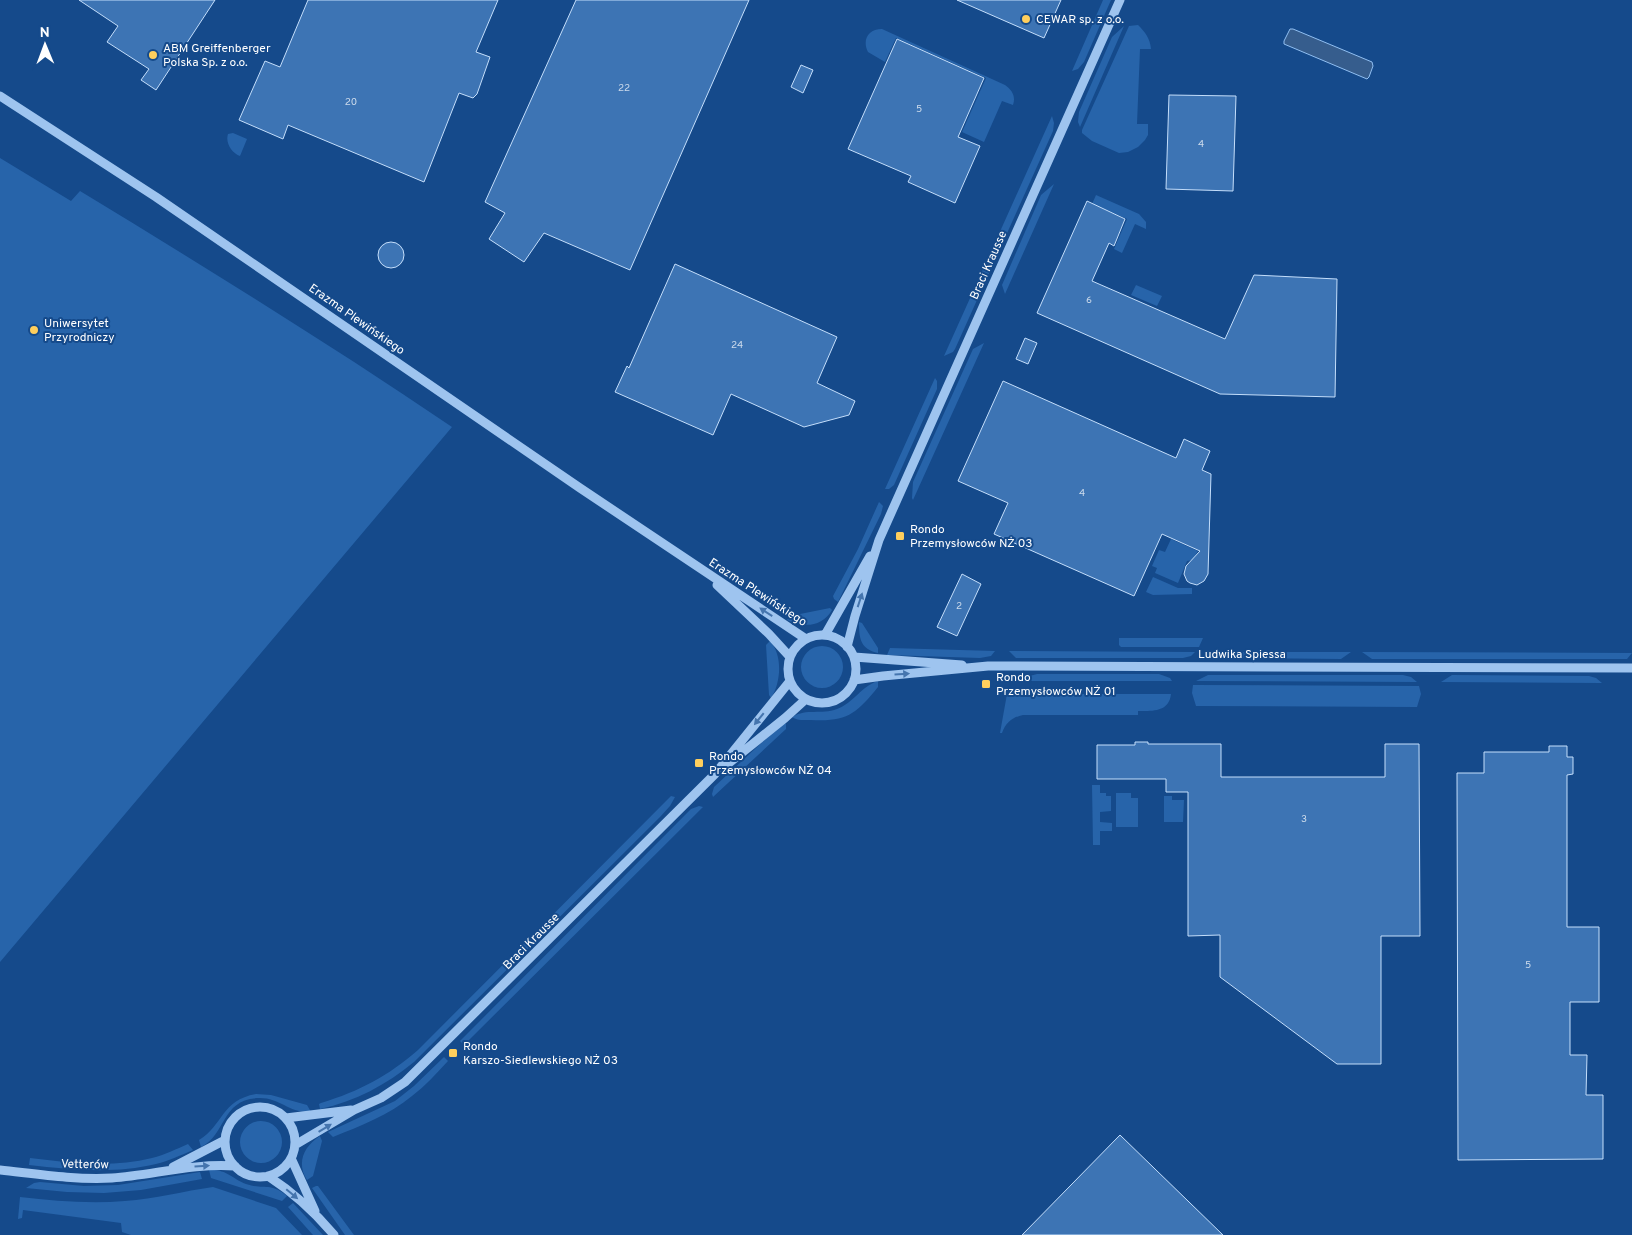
<svg xmlns="http://www.w3.org/2000/svg" width="1632" height="1235" viewBox="0 0 1632 1235" font-family="Overpass,sans-serif">
<rect width="100%" height="100%" fill="#154a8b"/>
<path fill="#2764aa" d="M 1103,0 L 1111,0 L 1084,62 L 1078,69 L 1072,71 Z
M 1138,25 C 1145,32 1150,38 1151,49 L 1140,49 L 1137,124 L 1148,124 L 1148,135 L 1145,140 L 1138,147 L 1128,152 L 1119,153 L 1092,141 L 1082,133 L 1082,130 L 1129,26 Z
M 1124,26 L 1080,127 L 1078,122 L 1079,112 L 1112,37 Z
M 882,29 L 1005,85 C 1012,90 1016,96 1013,105 L 1002,101 L 984,142 L 962,132 L 986,78 L 896,38 L 885,62 L 868,52 C 862,40 868,29 882,29 Z
M 1052,116 L 1054,123 L 1053,131 L 955,349 L 953,352 L 944,356 Z
M 233,133 L 247,139 L 240,156 C 232,153 225,143 228,134 Z
M 0,158 L 71,201 L 80,191 C 205,267 331,345 452,427 L 0,962 Z
M 1054,184 L 1005,294 L 1002,285 L 1041,195 Z
M 1096,195 L 1139,214 L 1146,222 L 1146,229 L 1135,224 L 1122,253 L 1114,249 L 1127,219 L 1092,204 Z
M 1136,285 L 1162,296 L 1157,306 L 1131,295 Z
M 984,343 L 913,500 L 912,498 L 913,482 L 973,349 Z
M 935,378 L 937,381 L 937,389 L 894,485 L 889,489 L 885,489 Z
M 879,502 L 883,506 L 881,514 L 838,602 L 834,599 L 833,596 L 858,549 Z
M 1171,539 L 1198,551 L 1193,560 L 1187,561 L 1178,583 L 1155,573 L 1157,568 L 1152,566 L 1159,550 L 1165,552 Z
M 1153,577 L 1178,588 L 1192,588 L 1192,594 L 1153,595 L 1146,592 Z
M 830,608 L 832,610 C 822,627 804,628 787,620 L 790,616 Z
M 859,622 L 862,623 L 878,648 L 878,653 C 860,649 859,638 859,622 Z
M 1119,638 L 1203,638 L 1199,647 L 1121,647 L 1119,645 Z
M 770,641 C 783,655 781,683 771,698 L 769,695 L 766,645 Z
M801 667a21 21 0 1 1 42 0a21 21 0 1 1-42 0Z
M 890,648 L 995,651 L 991,656 L 980,658 L 887,655 Z
M 1009,651 L 1195,652 L 1191,656 L 1183,658 L 1016,658 Z
M 1223,652 L 1351,652 L 1341,659 L 1237,658 L 1228,656 Z
M 1362,652 L 1632,653 L 1627,659 L 1372,659 Z
M 1037,674 L 1159,674 L 1170,678 L 1172,681 L 1023,681 L 1022,678 Z
M 1208,675 L 1403,675 L 1411,677 L 1417,682 L 1196,681 Z
M 1452,675 L 1589,676 L 1596,678 L 1602,683 L 1441,682 Z
M 878,681 L 878,687 C 856,714 847,722 811,720 C 804,720 797,721 792,717 C 807,708 821,715 837,709 C 854,703 861,686 878,681 Z
M 1193,685 L 1419,686 L 1421,694 L 1417,707 L 1196,706 L 1192,693 Z
M 1007,694 L 1171,694 C 1169,712 1153,711 1138,711 L 1138,715 L 1023,715 C 1013,717 1006,722 1002,733 L 1000,733 Z
M 784,722 L 786,724 L 786,729 L 713,797 L 712,794 L 714,787 Z
M 1092,785 L 1100,785 L 1100,793 L 1106,793 L 1106,796 L 1111,796 L 1111,811 L 1100,812 L 1100,822 L 1112,823 L 1112,831 L 1100,831 L 1100,845 L 1093,845 Z
M 1116,793 L 1131,793 L 1131,798 L 1138,798 L 1138,827 L 1116,827 Z
M 671,796 L 675,797 L 670,806 L 660,817 L 414,1062 C 386,1085 356,1101 320,1109 L 319,1104 L 321,1103 C 360,1091 388,1076 418,1050 Z
M 1164,796 L 1172,796 L 1172,800 L 1184,800 L 1183,822 L 1164,822 Z
M 699,806 L 703,807 L 464,1045 L 460,1041 L 691,809 Z
M 444,1057 L 448,1061 C 436,1074 425,1086 412,1096 C 389,1115 360,1126 333,1137 L 328,1132 L 395,1101 L 414,1086 Z
M 256,1094 L 271,1095 L 307,1105 L 311,1112 C 291,1114 280,1098 260,1098 C 221,1098 227,1134 201,1147 L 199,1140 C 223,1126 221,1100 256,1094 Z
M240 1142a21 21 0 1 1 42 0a21 21 0 1 1-42 0Z
M 320,1136 L 322,1141 L 313,1176 L 307,1180 C 296,1163 304,1146 320,1136 Z
M 188,1144 L 193,1150 C 181,1155 169,1161 156,1164 C 115,1174 72,1170 29,1165 L 30,1158 C 70,1163 112,1168 152,1158 C 165,1155 176,1149 188,1144 Z
M 209,1170 C 227,1169 231,1178 246,1184 C 263,1190 271,1182 287,1196 L 282,1201 L 211,1178 Z
M 200,1172 L 202,1179 L 141,1190 L 104,1193 L 67,1192 L 26,1188 L 34,1183 L 40,1182 L 84,1186 L 118,1185 Z
M 316,1186 L 318,1186 L 354,1235 L 345,1235 L 312,1188 Z
M 213,1187 L 276,1208 L 302,1235 L 131,1235 L 122,1232 L 121,1223 L 23,1210 L 22,1218 L 18,1219 L 20,1197 C 55,1201 90,1204 125,1201 C 155,1199 184,1191 213,1187 Z
M 293,1203 L 323,1235 L 313,1235 L 288,1207 Z"/>
<path fill="#365d8d" stroke="#90bff2" d="M 1290,29 L 1293,29 L 1372,62 L 1373,66 L 1369,77 L 1367,79 L 1284,44 L 1284,41 Z"/>
<path fill="#3d74b4" stroke="#c4defb" d="M 79,0 L 215,0 L 156,90 L 141,80 L 149,69 L 107,42 L 118,26 Z
M 308,0 L 498,0 L 476,52 L 490,57 L 477,94 L 473,98 L 459,93 L 424,182 L 288,125 L 283,139 L 239,120 L 265,61 L 280,67 Z
M 576,0 L 749,0 L 630,270 L 544,233 L 524,262 L 489,239 L 505,213 L 485,202 Z
M 957,0 L 1061,0 L 1044,38 Z
M 897,39 L 984,78 L 958,137 L 980,146 L 955,203 L 908,182 L 911,176 L 848,149 Z
M 801,65 L 813,70 L 803,93 L 791,87 Z
M 1169,95 L 1236,96 L 1233,191 L 1166,189 Z
M 1087,201 L 1125,219 L 1114,246 L 1109,243 L 1092,281 L 1225,339 L 1254,275 L 1337,279 L 1335,397 L 1220,394 L 1037,313 Z
M378 255a13 13 0 1 1 26 0a13 13 0 1 1-26 0Z
M 675,264 L 837,337 L 817,383 L 855,401 L 849,415 L 804,427 L 731,394 L 713,435 L 615,392 L 627,366 L 629,368 Z
M 1025,338 L 1037,343 L 1028,364 L 1016,359 Z
M 1003,381 L 1176,458 L 1184,439 L 1210,451 L 1202,470 L 1211,474 L 1208,574 L 1204,581 L 1197,585 L 1190,583 L 1187,581 L 1184,574 L 1186,566 L 1200,551 L 1162,534 L 1134,596 L 994,534 L 1008,503 L 958,481 Z
M 962,574 L 981,584 L 957,636 L 937,627 Z
M 1135,742 L 1148,742 L 1148,744 L 1221,744 L 1221,777 L 1385,777 L 1385,744 L 1419,744 L 1420,936 L 1381,936 L 1381,1064 L 1337,1064 L 1220,977 L 1220,935 L 1188,936 L 1188,792 L 1166,792 L 1166,779 L 1097,779 L 1097,745 L 1135,745 Z
M 1549,746 L 1567,746 L 1567,757 L 1573,757 L 1573,774 L 1567,775 L 1567,927 L 1599,927 L 1599,1002 L 1570,1002 L 1570,1055 L 1587,1055 L 1586,1095 L 1603,1095 L 1603,1159 L 1458,1160 L 1457,773 L 1484,773 L 1484,752 L 1549,752 Z
M 1120,1135 L 1223,1235 L 1022,1235 Z"/>
<g fill="none" stroke-linecap="round" stroke-linejoin="round">
<path stroke="#9ec4ef" stroke-width="9" d="M 0,96 L 156,197 L 580,488 L 806,639
M 717,585 L 769,634 L 790,657
M 825,635 L 870,556
M788 669a34 34 0 1 1 68 0a34 34 0 1 1-68 0Z
M 847,647 L 855,616 L 879,540 L 1120,0
M 854,657 L 962,665
M 854,680 L 883,676 L 988,666 L 1632,668
M 729,763 L 785,718 L 806,699
M225 1142a35 35 0 1 1 70 0a35 35 0 1 1-70 0Z
M 286,1118 L 351,1110
M 295,1145 L 354,1110 L 381,1098 L 405,1082 L 715,774 L 790,681
M 291,1158 L 315,1211
M 173,1167 L 225,1140
M 0,1170 C 37,1174 74,1180 112,1178 C 153,1175 193,1163 235,1166
M 268,1176 C 294,1193 314,1211 334,1235"/>
</g>
<defs><path id="oneway-solid" d="M-6-.8H1V-3.2L6.5 0L1 3.2V.8H-6Z" transform="scale(1.25)"/></defs>
<g fill="#4575ae">
<use href="#oneway-solid" transform="translate(860 600) rotate(-72)"/>
<use href="#oneway-solid" transform="translate(766 612) rotate(-147)"/>
<use href="#oneway-solid" transform="translate(902 674) rotate(-4)"/>
<use href="#oneway-solid" transform="translate(759 719) rotate(129)"/>
<use href="#oneway-solid" transform="translate(325 1128) rotate(-31)"/>
<use href="#oneway-solid" transform="translate(202 1166) rotate(-4)"/>
<use href="#oneway-solid" transform="translate(292 1194) rotate(40)"/>
</g>
<g fill="#ffcf5d" stroke="#154a8b" stroke-width="2">
<circle cx="1026" cy="19" r="5"/>
<circle cx="153" cy="55" r="5"/>
<circle cx="34" cy="330" r="5"/>
<rect x="895" y="531" width="10" height="10" rx="2.5"/>
<rect x="981" y="679" width="10" height="10" rx="2.5"/>
<rect x="694" y="758" width="10" height="10" rx="2.5"/>
<rect x="448" y="1048" width="10" height="10" rx="2.5"/>
</g>
<g text-anchor="middle" stroke-width="4" stroke-linejoin="round" paint-order="stroke">
<g font-size="10" fill="#cedcec">
<text x="624" y="91">22</text>
<text x="351" y="105">20</text>
<text x="919" y="112">5</text>
<text x="1201" y="147">4</text>
<text x="1089" y="303">6</text>
<text x="737" y="348">24</text>
<text x="1082" y="496">4</text>
<text x="959" y="609">2</text>
<text x="1304" y="822">3</text>
<text x="1528" y="968">5</text>
</g>
<g font-size="12" fill="#fff" stroke="#154a8b" text-anchor="start">
<text x="1036" y="23">CEWAR sp. z o.o.</text>
<text x="163" y="52">ABM Greiffenberger<tspan x="163" dy="14">Polska Sp. z o.o.</tspan></text>
<text x="44" y="327">Uniwersytet<tspan x="44" dy="14">Przyrodniczy</tspan></text>
<text x="910" y="533">Rondo<tspan x="910" dy="14">Przemysłowców NŻ 03</tspan></text>
<text x="996" y="681">Rondo<tspan x="996" dy="14">Przemysłowców NŻ 01</tspan></text>
<text x="709" y="760">Rondo<tspan x="709" dy="14">Przemysłowców NŻ 04</tspan></text>
<text x="463" y="1050">Rondo<tspan x="463" dy="14">Karszo-Siedlewskiego NŻ 03</tspan></text>
</g>
<g font-size="12" fill="#fff" stroke="#154a8b">
<text transform="translate(988 265) rotate(-66)" y="4">Braci Krausse</text>
<text transform="translate(357 319) rotate(35)" y="4">Erazma Plewińskiego</text>
<text transform="translate(758 592) rotate(33)" y="4">Erazma Plewińskiego</text>
<text x="1242" y="658">Ludwika Spiessa</text>
<text transform="translate(531 941) rotate(-45)" y="4">Braci Krausse</text>
<text transform="translate(85 1164) rotate(1)" y="4">Vetterów</text>
</g>
</g>
<g transform="translate(45 45) rotate(359)" stroke="#154a8b" stroke-width="4" paint-order="stroke">
<path d="M0-4L9 19L0 12L-9 19Z" fill="#ffffff"/>
<text y="-8" font-size="14" font-weight="bold" text-anchor="middle" fill="#ffffff">N</text>
</g>
</svg>
